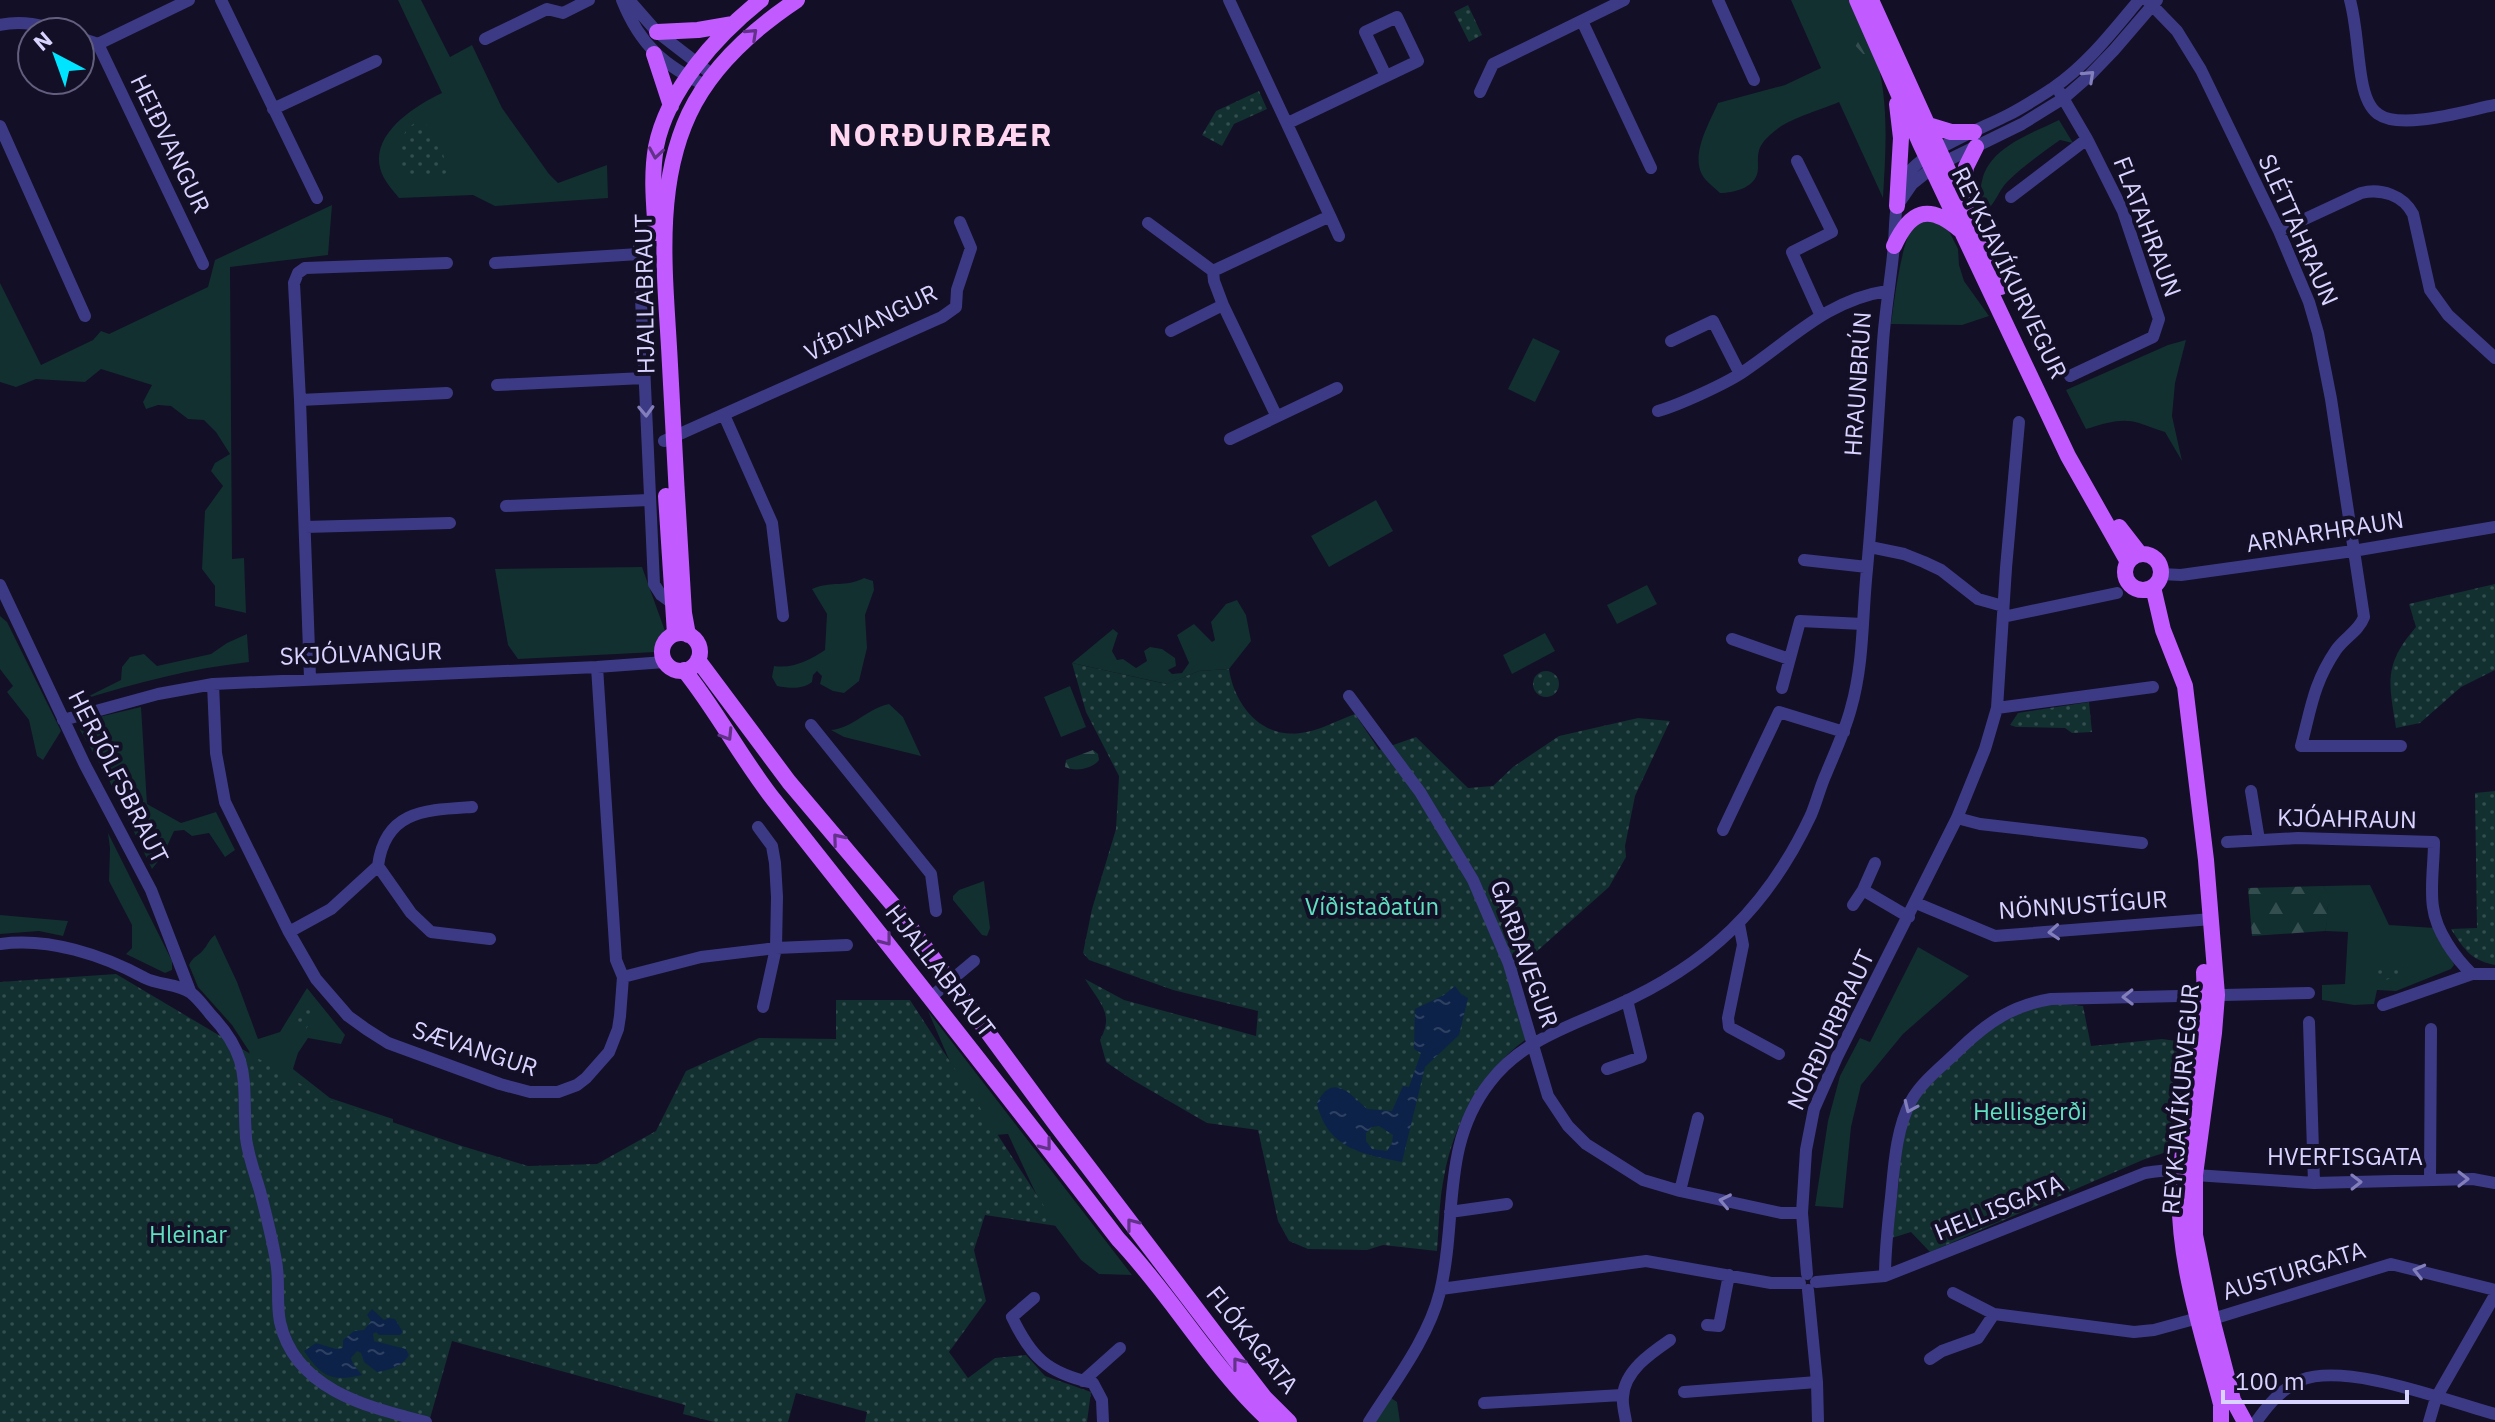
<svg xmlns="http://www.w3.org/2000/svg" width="2495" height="1422" viewBox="0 0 2495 1422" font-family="'IBM Plex Sans',sans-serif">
<defs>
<pattern id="forest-firs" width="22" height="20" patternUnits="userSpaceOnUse" patternTransform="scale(2)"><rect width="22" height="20" fill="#12302f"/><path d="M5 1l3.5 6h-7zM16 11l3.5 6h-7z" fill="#344d4e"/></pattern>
<pattern id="park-dots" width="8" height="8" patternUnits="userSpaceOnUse" patternTransform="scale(2)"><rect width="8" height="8" fill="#12302f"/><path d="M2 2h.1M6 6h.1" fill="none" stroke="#344d4e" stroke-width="1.8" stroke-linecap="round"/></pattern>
<pattern id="water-ripples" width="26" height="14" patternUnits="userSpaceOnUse" patternTransform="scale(2)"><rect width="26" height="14" fill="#0c2248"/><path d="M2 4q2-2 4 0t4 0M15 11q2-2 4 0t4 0" fill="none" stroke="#2f4163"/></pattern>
</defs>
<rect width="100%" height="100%" fill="#130f26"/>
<path fill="#12302f" d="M 398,0 L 421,0 L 450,57 L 472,45 L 502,108 L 549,174 L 558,183 L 607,165 L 608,198 L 495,206 L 473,195 L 399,198 C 394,192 388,185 384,178 C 363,139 412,107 442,93 Z
M 1791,0 L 1850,0 C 1857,15 1866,29 1872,45 C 1890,93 1886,147 1883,198 L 1839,102 C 1821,110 1790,118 1776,130 C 1771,134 1765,139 1762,144 C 1757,151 1758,160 1758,168 C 1758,187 1735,193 1720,193 C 1715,188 1709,184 1705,179 C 1688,158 1709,124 1718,103 L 1785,85 L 1821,68 Z
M 2059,120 L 2073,143 L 2060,140 C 2042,153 2023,166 2007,182 C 1998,191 1995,206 1983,213 C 1982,203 1979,191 1982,181 C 1989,147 2031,134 2059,120 Z
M 332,205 L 328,255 L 230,267 L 232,559 L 244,558 L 246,613 L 215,606 L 215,586 L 202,569 L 205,511 L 223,486 L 211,471 L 215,463 L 230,454 L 216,432 L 204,420 L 188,419 L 171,406 L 158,405 L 146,409 L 143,402 L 152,385 L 101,369 L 85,382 L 36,379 L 16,387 L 0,382 L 0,283 L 41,365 L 93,340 L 101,331 L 109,334 L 208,287 L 215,260 Z
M 1923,220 L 1946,225 L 1958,249 L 1959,265 L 1964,281 L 1989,316 L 1962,325 L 1891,324 C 1894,305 1901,241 1913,228 C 1915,225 1920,223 1923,220 Z
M 1533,338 L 1560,351 L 1535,402 L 1508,389 Z
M 2186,340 L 2175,383 L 2172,416 L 2182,461 L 2165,432 C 2155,429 2148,426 2139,423 C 2121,417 2103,424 2086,429 L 2066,390 L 2168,345 Z
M 1376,500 L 1393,531 L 1329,567 L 1311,536 Z
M 642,567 L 665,631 L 656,652 L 518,659 L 508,645 L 495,569 Z
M 864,578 L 873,581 L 874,590 L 865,615 L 867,648 L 859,681 L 844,693 L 833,691 L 820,684 L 822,676 L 817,671 L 813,675 L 812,682 C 802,690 789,688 777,686 L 772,677 L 774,666 C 793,669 810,660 825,650 L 827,614 L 812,589 C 833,580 844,588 864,578 Z
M 1647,585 L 1657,604 L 1617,624 L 1607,605 Z
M 1237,600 L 1246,615 L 1251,641 L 1229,669 L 1199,671 L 1167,684 L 1072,663 L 1113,629 L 1118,633 L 1112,651 L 1117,660 L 1123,659 L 1136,668 L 1147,661 L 1144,651 L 1150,647 L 1162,649 L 1175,658 L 1176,666 L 1168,670 L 1172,674 L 1182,673 L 1189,663 L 1177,635 L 1194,624 L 1212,642 L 1215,640 L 1211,622 L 1226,604 Z
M 0,616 L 7,622 L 61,731 L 43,760 L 37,756 L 29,720 L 7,692 L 13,686 L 0,669 Z
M 1545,633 L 1555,651 L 1512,674 L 1503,655 Z
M 247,634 L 249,662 C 189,669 139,682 81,700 L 121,680 L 122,667 L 130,657 L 144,654 L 157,666 L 211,654 L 227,643 Z
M 1070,686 L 1086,727 L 1061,737 L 1044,697 Z
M 889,704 L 903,717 L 921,756 L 844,737 L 831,730 C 853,728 868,708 889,704 Z
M 141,707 L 147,804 L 181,823 L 216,812 L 235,850 L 225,857 L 209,833 L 192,836 L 184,830 L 174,831 L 163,855 L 152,869 L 108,778 L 80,730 L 81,724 L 86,720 Z
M 108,833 L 172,961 L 172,970 L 165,973 L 126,954 L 132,948 L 132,925 L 109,881 L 110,848 Z
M 984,881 L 990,928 L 987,936 L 982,935 L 953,900 L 953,896 L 959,890 Z
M 2370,885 L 2389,925 L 2435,928 L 2452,959 L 2454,965 L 2451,969 L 2396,991 L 2377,990 L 2374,1004 L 2354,1005 L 2322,1000 L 2322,985 L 2345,984 L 2348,932 L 2325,931 C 2329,919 2324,910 2331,898 L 2323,886 Z
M 0,915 L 68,921 L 63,936 L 39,931 L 0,934 Z
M 215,935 L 237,982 L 258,1039 L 280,1032 L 307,988 L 345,1035 L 341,1044 L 308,1038 L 298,1053 L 293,1069 L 330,1098 L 393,1119 L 393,1123 L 383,1132 L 255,1077 L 249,1051 L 232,1025 L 198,987 L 189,965 C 193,956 199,956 204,949 C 208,944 209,940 215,935 Z
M 1918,947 L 1969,976 L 1903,1034 L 1861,1085 L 1851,1127 L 1843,1208 L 1815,1206 L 1828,1121 L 1840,1076 L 1860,1038 L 1870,1042 Z
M 928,1011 L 1132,1275 L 1099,1274 L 1081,1260 L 1044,1211 L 1008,1134 L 982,1136 Z
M 1391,1398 L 1397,1402 L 1400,1422 L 1373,1422 Z"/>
<path fill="url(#forest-firs)" d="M 1835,0 L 1839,0 C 1850,19 1870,32 1865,56 L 1852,42 Z
M 1093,750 L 1098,754 L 1099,760 C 1092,769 1075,772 1065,767 L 1066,760 Z
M 2323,886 L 2332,898 C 2323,912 2330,918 2325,931 L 2252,936 L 2248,888 Z"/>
<path fill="url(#park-dots)" d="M 1468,5 L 1482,35 L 1469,42 L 1454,12 Z
M 1259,91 L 1267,109 L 1234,124 L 1222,146 L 1202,135 L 1216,111 Z
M 421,118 L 440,142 L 448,173 C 440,175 429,178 421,177 C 397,175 394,148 406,131 C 409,126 417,122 421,118 Z
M 2495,584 L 2495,670 L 2461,687 L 2420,723 L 2396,728 C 2389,683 2383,665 2416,627 L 2409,604 Z
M 1072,663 L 1166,684 L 1199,671 L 1229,669 C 1234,704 1261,739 1301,733 C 1319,731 1338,720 1355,714 L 1379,750 L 1416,737 L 1468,788 L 1493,786 L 1513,767 L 1559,736 L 1638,718 L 1670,721 L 1635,796 L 1625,846 L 1626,857 L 1609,887 L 1508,977 L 1529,1037 C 1483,1069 1453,1124 1444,1177 C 1439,1201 1439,1227 1437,1251 L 1383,1245 L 1367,1250 L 1308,1249 L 1289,1241 L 1278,1221 L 1258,1130 L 1207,1123 L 1131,1079 L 1106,1062 L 1100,1040 C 1115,1013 1099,1003 1085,979 L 1124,1000 L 1256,1036 L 1258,1011 L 1173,990 L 1089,960 L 1083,953 L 1092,909 L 1116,829 L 1119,776 L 1086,712 Z
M1533 684a13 13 0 1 1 26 0a13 13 0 1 1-26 0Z
M 2089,702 L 2092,732 L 2072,733 L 2065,728 L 2016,727 L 2010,725 L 2018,713 Z
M 2495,791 L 2495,965 C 2470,960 2464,949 2451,929 L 2477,928 L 2475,793 Z
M 2401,962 L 2406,973 L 2380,982 L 2376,970 Z
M 116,974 L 328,1100 L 462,1146 L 528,1166 L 597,1164 L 656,1131 L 686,1071 L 759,1038 L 836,1039 L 836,1000 L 910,1000 L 1057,1226 L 985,1215 L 974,1250 L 986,1301 L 949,1352 L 968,1378 L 995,1358 L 1026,1355 L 1045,1376 L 1091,1392 L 1087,1422 L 865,1422 L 867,1412 L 796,1393 L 788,1422 L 714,1422 L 683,1414 L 685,1405 L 452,1341 L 429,1422 L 0,1422 L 0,982 Z
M 2064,1004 L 2083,1006 L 2091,1046 L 2162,1039 L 2192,1043 L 2178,1115 L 2176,1149 L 2145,1159 L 1930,1252 L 1911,1232 L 1892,1238 L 1899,1179 L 1898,1156 L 1914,1100 L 1995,1023 L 2036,1005 Z
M 308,1005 L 318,1012 L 306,1029 L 295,1022 Z"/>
<path fill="url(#water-ripples)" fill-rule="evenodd" d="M 1455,986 L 1461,994 L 1468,998 L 1459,1035 L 1425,1067 L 1402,1162 C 1363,1154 1327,1149 1317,1103 C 1333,1072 1350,1094 1367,1109 L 1392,1111 L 1403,1086 L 1409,1087 L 1421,1053 L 1414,1049 L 1415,1009 L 1444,995 ZM 1379,1126 L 1393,1135 L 1392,1143 L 1387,1151 L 1372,1149 L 1366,1141 L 1366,1133 L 1372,1127 Z
M 372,1309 L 384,1320 L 388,1318 L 395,1319 L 403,1332 L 400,1335 L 379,1335 L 376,1332 L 373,1334 L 374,1341 L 406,1349 L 409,1355 C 402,1367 389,1370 377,1372 L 364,1362 L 361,1353 L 357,1351 L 351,1358 L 353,1364 L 362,1375 C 331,1382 322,1377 304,1351 L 316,1343 L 336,1349 L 343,1348 L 343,1340 L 354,1331 L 364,1330 L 371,1321 L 367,1315 Z"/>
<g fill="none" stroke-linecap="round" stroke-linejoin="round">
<path stroke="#3d3a85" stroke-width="12" d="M 221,0 L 317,198
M 622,0 C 640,45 664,66 707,86
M 629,0 L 657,32 L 714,76
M 1229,0 L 1330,216 L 1213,271 L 1214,281 L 1223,305 L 1276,415
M 1718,0 L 1754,80
M 2147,0 L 2177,31 L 2201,70 L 2279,231 L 2309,302 L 2318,333 L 2331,399 L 2364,617 C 2359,631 2344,638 2336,650 C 2313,684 2311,709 2301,746 L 2401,746
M 2350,0 C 2357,26 2357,54 2362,81 C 2364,92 2368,107 2378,114 C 2401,131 2468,110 2495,105
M 1582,21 L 1651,168
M 0,25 C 22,20 42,25 63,32
M 80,38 L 98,44 L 189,0
M 485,39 L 547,9 L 563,13 L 589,0
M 98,44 L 203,264
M 2056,86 L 2087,139 L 2123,211 L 2159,319 L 2153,337 L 2070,376
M 1480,92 L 1493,64 L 1624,0
M 273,109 L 376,61
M 1288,123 L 1418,61 L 1397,17 L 1365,32 L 1386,76
M 0,126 L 85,316
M 1797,161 L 1832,232 L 1792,252 L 1820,314
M 2011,197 L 2087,139
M 1901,200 L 1912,184 L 1932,168 L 2022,124 L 2064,98 L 2088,77 L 2114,50 L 2157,0
M 1330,216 L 1339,236
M 1148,223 L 1213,271
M 656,229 L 639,244 L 639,254 L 654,584 L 661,595 L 672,603
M 2279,231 L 2361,193 C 2381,188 2403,195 2413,214 L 2430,290 L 2448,315 L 2495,358
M 495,263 L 639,254
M 1171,331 L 1223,305
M 1671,341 L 1713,321 L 1740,374
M 497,385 L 644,378
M 300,400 L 447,393
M 1658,411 C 1679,405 1725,384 1743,372 C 1791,340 1827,300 1887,291
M 724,415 L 772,523 L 783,616
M 1230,439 L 1337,388
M 664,441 L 942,317 L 956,307 L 957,290 L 971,248 L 960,222
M 506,506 L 649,500
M 305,527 L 450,523
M 1870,547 L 1904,554 L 1924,562 L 1941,570 L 1978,599 L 2003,606
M 1804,560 L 1867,567
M 2161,574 L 2181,575 L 2353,551 L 2495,527
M 0,585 L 85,765 L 151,890 L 190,991
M 2003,617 L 2117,593
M 1732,639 L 1789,659
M 310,678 L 300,400 L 294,283 L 298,273 L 305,268 L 447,263
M 213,684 L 216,753 L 225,802 L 289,932 L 316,979 L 348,1016 L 366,1029 L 388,1043 L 500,1084 L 530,1092 L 558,1092 L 577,1085 L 586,1078 L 609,1052 L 618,1029 L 620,1016 L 623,977 L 616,960 L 597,667
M 1782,688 L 1800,621 L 1863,624
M 1349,696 L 1420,792 L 1473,880 L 1509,964 L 1548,1096 L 1568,1126 L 1586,1144 L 1643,1180 L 1680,1191 L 1781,1213 L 1802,1213
M 1997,708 L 2153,687
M 63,720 L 158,694 L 213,684 L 597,667 L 665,662
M 811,725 L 931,874 L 936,911
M 2251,791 L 2259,840
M 472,807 C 426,810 385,810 378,866 L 411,913 L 431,932 L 490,939
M 1957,818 L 1980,824 L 2142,843
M 758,827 L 772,846 L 775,863 L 777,897 L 776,948 L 763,1007
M 1723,830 L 1779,712 L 1844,732
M 2227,842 L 2298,838 L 2434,842 C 2434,863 2430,887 2433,907 C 2436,931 2455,958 2472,974
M 1875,863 L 1863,890 L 1909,917
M 1916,903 L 1995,936 L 2212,919
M 1853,905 L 1863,890
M 1739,924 L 1743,945 L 1728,1018 L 1729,1027 L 1779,1054
M 289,932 L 331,909 L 378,866
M 0,944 C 48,937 103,955 145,978 C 159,985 179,984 191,993 C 198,998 205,1008 211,1015 C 253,1059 242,1084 246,1138 C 248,1155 255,1174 260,1191 C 266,1214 272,1238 276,1261 C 280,1281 276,1302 280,1322 C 295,1390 368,1407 426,1422
M 623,977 L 701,957 L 776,948 L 847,945
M 931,997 L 974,961
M 2383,1005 L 2472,974 L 2495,974
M 2309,1022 L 2314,1183
M 1607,1069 L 1641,1057 L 1627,1000
M 2430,1180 L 2431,1029
M 1680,1191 L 1698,1118
M 1450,1212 L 1507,1204
M 1807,1274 L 1802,1213 L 1806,1150 L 1814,1109 L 1837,1057 L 1957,818 L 1985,749 L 1997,708 L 2006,568 L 2019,422
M 1885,1276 C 1885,1249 1888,1224 1891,1197 C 1894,1166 1896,1129 1911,1101 C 1922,1081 1945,1064 1961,1048 C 1988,1022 2013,1005 2051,999 L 2309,993
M 1816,1282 L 1885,1276 L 2145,1173 C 2164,1170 2177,1168 2195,1175 L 2314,1183 L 2473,1179 L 2495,1183
M 1441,1289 L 1646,1261 L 1771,1283 L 1800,1283
M 1808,1290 L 1817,1382 L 1818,1422
M 1953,1293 L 1994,1314 L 2134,1332 L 2154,1330 L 2198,1318
M 1034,1298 L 1012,1317 C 1031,1357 1047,1373 1093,1383 L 1102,1400 L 1103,1422
M 2206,1321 L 2391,1264 L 2495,1290
M 1707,1325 L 1719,1326 L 1729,1275
M 1930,1359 L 1942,1351 L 1978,1338 L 1994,1314
M 1083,1381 L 1120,1348
M 1684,1392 L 1817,1382
M 1484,1403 L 1622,1395
M 1369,1422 C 1395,1381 1428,1339 1440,1292 C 1458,1219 1440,1146 1490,1082 C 1521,1041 1570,1026 1615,1006 C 1708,965 1768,907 1811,815 C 1817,801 1820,787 1826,774 C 1835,752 1845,731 1851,708 C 1864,663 1862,616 1867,569 C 1874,494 1878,418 1883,342 C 1885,313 1890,284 1893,255 C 1896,230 1893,200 1905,178 C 1919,152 1981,129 2008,115 C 2024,107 2039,97 2053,88 C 2087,65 2113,31 2139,0
M 1626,1422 C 1625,1414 1622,1405 1623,1397 C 1624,1371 1651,1353 1670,1340
M 2256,1422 C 2268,1405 2281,1389 2301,1380 C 2347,1362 2447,1401 2495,1414
M 2429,1422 L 2436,1398 L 2495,1295"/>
<path stroke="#c25bff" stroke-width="16" d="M 1857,0 L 1920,143 L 2068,456 L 2128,562
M 1871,0 L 2001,287
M 657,32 L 698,30 L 733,24
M 654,54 L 671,106
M 1897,104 L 1901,138 L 1897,206
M 1928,125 L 1951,132 L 1974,132
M 1962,200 L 1966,167 L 1976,147
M 656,233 C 654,204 651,176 656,147 C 667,90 717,35 761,0
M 1894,246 C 1910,211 1928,203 1959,229
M 666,496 L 675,634
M 2119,527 L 2140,554
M2125 572a18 18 0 1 1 36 0a18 18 0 1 1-36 0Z
M 2153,587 L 2163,630 L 2185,686 L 2206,860 L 2217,995 L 2214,1033 L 2195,1175 L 2195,1235 L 2212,1319 L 2233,1400 L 2245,1422
M662 652a19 19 0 1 1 38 0a19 19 0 1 1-38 0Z
M 688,635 L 684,613 C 679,530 674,448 670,365 C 666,282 653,191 689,114 C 711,67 755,28 797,0
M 698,660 L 789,782 L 899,912 L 1054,1122 L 1217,1336 L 1264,1397 L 1289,1422
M 684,670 C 717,711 741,758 774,800 C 889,946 1005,1091 1118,1239 C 1173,1297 1212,1368 1271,1422
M 2204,972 C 2208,1043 2184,1112 2180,1183 C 2176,1258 2202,1332 2221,1404 L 2221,1422"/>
</g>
<defs><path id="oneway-chevron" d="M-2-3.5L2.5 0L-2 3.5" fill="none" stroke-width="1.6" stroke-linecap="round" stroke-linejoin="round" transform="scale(2)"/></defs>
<g stroke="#623188">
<use href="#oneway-chevron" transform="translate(752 34) rotate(-43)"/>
<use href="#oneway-chevron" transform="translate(656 153) rotate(99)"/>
<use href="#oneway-chevron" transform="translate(727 735) rotate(58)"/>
<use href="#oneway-chevron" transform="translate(838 839) rotate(-130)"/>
<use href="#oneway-chevron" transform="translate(886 940) rotate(52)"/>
<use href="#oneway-chevron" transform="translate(1046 1145) rotate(52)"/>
<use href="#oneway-chevron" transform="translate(1132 1224) rotate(-128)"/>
<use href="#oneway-chevron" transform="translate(1238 1363) rotate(-128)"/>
</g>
<g stroke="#837fbc">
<use href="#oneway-chevron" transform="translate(2089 76) rotate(-43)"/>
<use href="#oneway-chevron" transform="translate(646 411) rotate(88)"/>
<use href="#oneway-chevron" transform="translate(2054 932) rotate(176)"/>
<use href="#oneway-chevron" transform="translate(2128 997) rotate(179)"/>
<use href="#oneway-chevron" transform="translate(1910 1107) rotate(114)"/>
<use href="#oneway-chevron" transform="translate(2463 1179)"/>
<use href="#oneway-chevron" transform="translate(2356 1182) rotate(-1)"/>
<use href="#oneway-chevron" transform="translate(1725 1201) rotate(-168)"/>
<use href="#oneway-chevron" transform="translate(2419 1271) rotate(-166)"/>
</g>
<g text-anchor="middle" stroke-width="8" stroke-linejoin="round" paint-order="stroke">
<g font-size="24" fill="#d9d4ff" stroke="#130f26">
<text transform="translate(170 144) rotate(64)" y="8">HEIÐVANGUR</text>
<text transform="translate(2147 227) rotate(69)" y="8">FLATAHRAUN</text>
<text transform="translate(2298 230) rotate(66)" y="8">SLÉTTAHRAUN</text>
<text transform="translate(2009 273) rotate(64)" y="8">REYKJAVÍKURVEGUR</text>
<text transform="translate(645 294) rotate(-91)" y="8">HJALLABRAUT</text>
<text transform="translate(871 323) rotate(-26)" y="8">VÍÐIVANGUR</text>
<text transform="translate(1858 384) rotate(-86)" y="8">HRAUNBRÚN</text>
<text transform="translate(2325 532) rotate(-9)" y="8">ARNARHRAUN</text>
<text transform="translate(361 654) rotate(-2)" y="8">SKJÓLVANGUR</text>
<text transform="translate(118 777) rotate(63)" y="8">HERJÓLFSBRAUT</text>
<text transform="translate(2347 819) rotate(1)" y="8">KJÓAHRAUN</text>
<text transform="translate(2083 905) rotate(-4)" y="8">NÖNNUSTÍGUR</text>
<text transform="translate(1524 954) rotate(70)" y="8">GARÐAVEGUR</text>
<text transform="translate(940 971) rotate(52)" y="8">HJALLABRAUT</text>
<text transform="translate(1831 1030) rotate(-65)" y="8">NORÐURBRAUT</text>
<text transform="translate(475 1049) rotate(18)" y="8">SÆVANGUR</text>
<text transform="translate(2181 1099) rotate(-85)" y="8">REYKJAVÍKURVEGUR</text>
<text x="2345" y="1165">HVERFISGATA</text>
<text transform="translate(1999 1208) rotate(-22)" y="8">HELLISGATA</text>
<text transform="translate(2294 1271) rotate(-17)" y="8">AUSTURGATA</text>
<text transform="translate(1252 1340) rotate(51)" y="8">FLÓKAGATA</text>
</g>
<g font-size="24" fill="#5fe0c0" stroke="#130f26">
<text x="1372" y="915">Víðistaðatún</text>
<text x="2030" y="1120">Hellisgerði</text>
<text x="188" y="1243">Hleinar</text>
</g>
<g font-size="32" font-weight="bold" letter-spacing="2" fill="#ffd6f0" stroke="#130f26">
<text x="941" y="146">NORÐURBÆR</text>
</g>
</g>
<g transform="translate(56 56) rotate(319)"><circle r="38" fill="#130f26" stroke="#625e7d" stroke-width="2"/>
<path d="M0-6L14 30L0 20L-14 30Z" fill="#00e5ff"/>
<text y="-12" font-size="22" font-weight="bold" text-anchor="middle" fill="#d9d4ff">N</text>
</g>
<path d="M2223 1390v12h184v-12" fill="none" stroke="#d9d4ff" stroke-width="4"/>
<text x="2235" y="1390" font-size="24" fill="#d9d4ff" stroke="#130f26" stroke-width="6" paint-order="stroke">100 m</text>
</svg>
